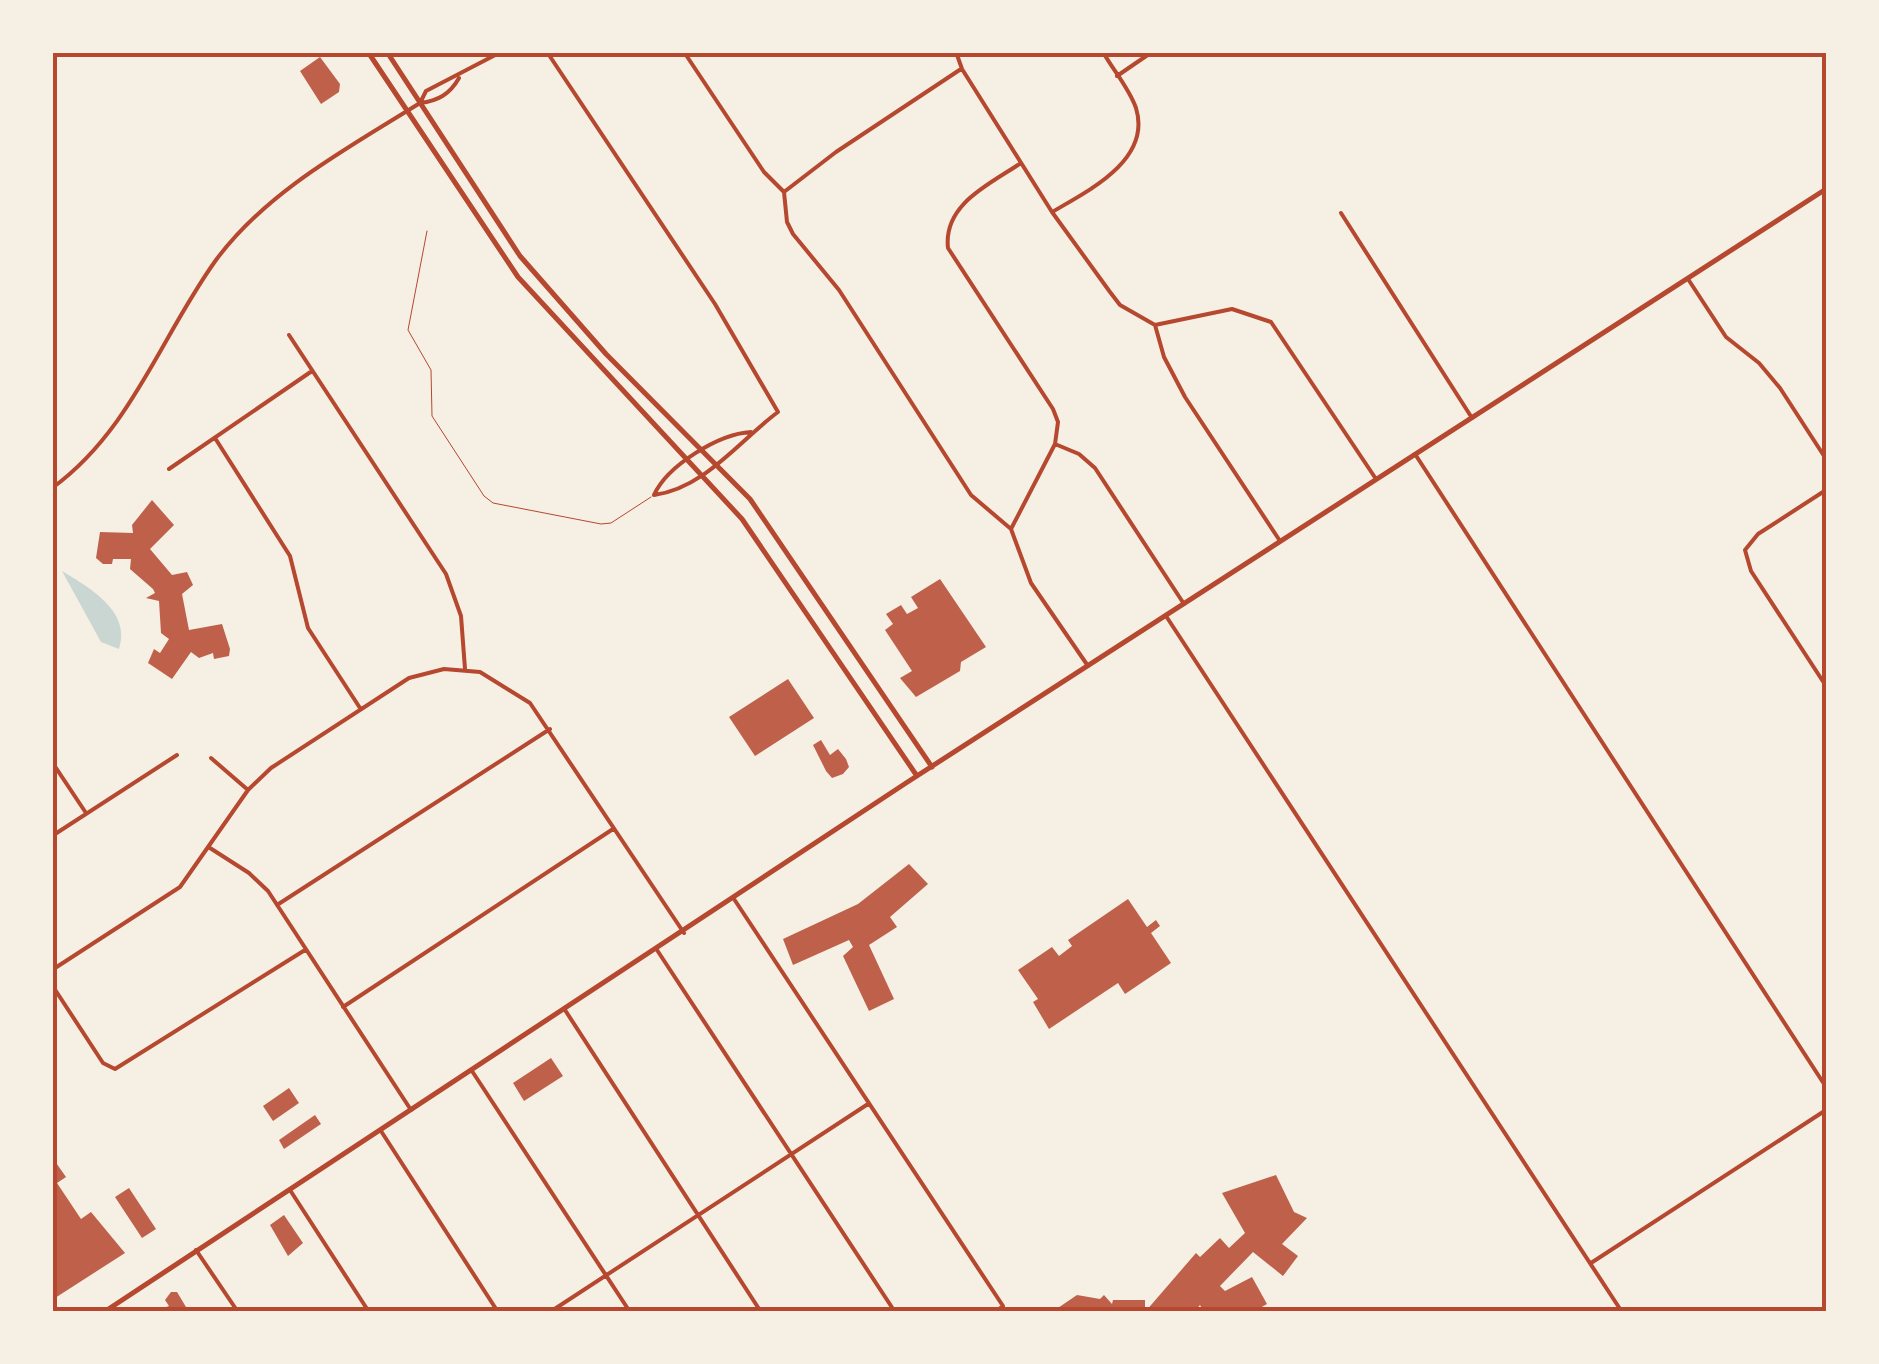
<svg xmlns="http://www.w3.org/2000/svg" width="1879" height="1364" viewBox="0 0 1879 1364" font-family="Jost,sans-serif">
<rect width="100%" height="100%" fill="#f6efe4"/>
<path fill="#c9d6d2" d="M 62,571 C 88,587 132,611 119,649 L 101,642 Z"/>
<path fill="#bf614a" d="M 320,57 L 340,84 L 339,92 L 321,104 L 300,71 Z
M 152,500 L 174,525 L 150,549 L 172,575 L 187,572 L 193,585 L 182,594 L 189,630 L 222,624 L 230,649 L 229,656 L 214,659 L 213,653 L 199,658 L 191,652 L 172,679 L 148,663 L 154,649 L 160,653 L 169,639 L 161,633 L 159,601 L 146,598 L 155,593 L 153,589 L 130,569 L 131,559 L 113,559 L 112,564 L 103,564 L 96,558 L 100,532 L 133,533 L 132,525 Z
M 940,579 L 986,647 L 961,662 L 960,671 L 916,697 L 900,678 L 912,671 L 885,630 L 893,624 L 886,614 L 901,605 L 907,614 L 918,608 L 911,597 Z
M 788,679 L 814,718 L 755,756 L 729,717 Z
M 821,740 L 830,755 L 838,749 L 846,759 L 849,767 L 843,774 L 832,778 L 826,771 L 813,745 Z
M 909,864 L 928,884 L 890,917 L 897,927 L 869,945 L 894,999 L 869,1011 L 843,956 L 853,947 L 849,940 L 793,965 L 783,939 L 858,904 Z
M 1128,899 L 1147,927 L 1156,920 L 1160,926 L 1151,933 L 1171,963 L 1125,994 L 1118,983 L 1049,1029 L 1033,1002 L 1038,999 L 1018,970 L 1052,947 L 1059,956 L 1072,946 L 1068,940 Z
M 551,1058 L 563,1076 L 524,1101 L 513,1083 Z
M 289,1088 L 299,1103 L 273,1121 L 263,1106 Z
M 315,1115 L 321,1124 L 284,1149 L 279,1140 Z
M 52,1157 L 66,1177 L 57,1183 L 81,1219 L 91,1212 L 125,1253 L 55,1298 Z
M 1276,1175 L 1294,1212 L 1307,1218 L 1282,1244 L 1298,1256 L 1283,1276 L 1253,1252 L 1220,1286 L 1225,1291 L 1252,1277 L 1267,1304 L 1253,1312 L 1204,1312 L 1200,1305 L 1194,1312 L 1145,1312 L 1196,1253 L 1200,1257 L 1220,1238 L 1229,1248 L 1245,1233 L 1222,1193 Z
M 129,1188 L 156,1229 L 142,1238 L 115,1197 Z
M 284,1215 L 303,1243 L 288,1256 L 270,1225 Z
M 171,1292 L 177,1292 L 189,1312 L 154,1312 L 169,1306 L 165,1300 Z
M 1077,1295 L 1100,1299 L 1104,1295 L 1112,1304 L 1113,1300 L 1145,1300 L 1145,1312 L 1052,1312 Z"/>
<g fill="none" stroke-linecap="round" stroke-linejoin="round">
<path stroke="#b5482f" stroke-width="1" d="M 427,231 L 408,330 L 431,370 L 432,416 L 484,496 L 493,503 L 601,524 L 611,523 L 651,497"/>
<path stroke="#b5482f" stroke-width="4" d="M 547,52 L 715,304 L 778,412 C 740,440 705,488 654,495
M 684,52 L 764,172 L 784,192 L 787,222 L 793,234 L 839,290 L 971,495 L 1011,529 L 1031,583 L 1088,666
M 956,52 L 962,69 L 1052,212 L 1110,292 L 1120,305 L 1155,325 L 1164,357 L 1185,397 L 1280,541
M 1117,76 L 1152,52
M 420,103 C 438,101 450,94 459,78
M 1021,163 C 990,184 943,204 948,248 L 1053,409 L 1058,422 L 1055,444 L 1079,454 L 1095,468 L 1184,604
M 784,192 L 836,152 L 961,69
M 1052,212 C 1088,191 1152,160 1136,108 C 1129,88 1113,70 1103,52
M 1341,213 L 1472,418
M 1688,279 L 1726,337 L 1759,363 L 1780,388 L 1826,459
M 1155,325 L 1232,309 L 1271,322 L 1376,479
M 289,335 L 446,574 L 461,616 L 465,669
M 215,438 L 290,556 L 308,628 L 360,708
M 1415,454 L 1826,1087
M 169,469 L 312,371
M 52,488 C 131,431 161,336 216,260 C 267,191 348,148 420,103 L 426,91 L 501,52
M 1826,490 L 1758,534 L 1745,550 L 1751,571 L 1826,686
M 654,495 C 667,466 718,434 751,432
M 1011,529 L 1055,444
M 1166,616 L 1622,1312
M 211,758 L 248,790
M 52,762 L 86,813
M 52,836 L 177,755
M 210,848 L 249,873 L 268,891 L 411,1110
M 734,899 L 1003,1306 L 995,1312
M 277,905 L 550,729
M 657,950 L 895,1312
M 52,970 L 180,887 L 248,790 L 271,768 L 409,678 L 444,669 L 480,672 L 530,703 L 684,933
M 52,985 L 103,1063 L 115,1069 L 305,950
M 343,1007 L 613,829
M 565,1010 L 761,1312
M 472,1071 L 630,1312
M 381,1131 L 498,1312
M 290,1190 L 369,1312
M 196,1250 L 238,1312
M 1591,1263 L 1826,1110
M 550,1312 L 868,1104"/>
<path stroke="#b5482f" stroke-width="5" d="M 368,52 L 518,277 L 742,519 L 917,776
M 387,52 L 520,256 L 606,354 L 750,499 L 932,767
M 104,1312 L 906,783 L 1826,189"/>
</g>
<rect width="1879" height="1364" fill="none" stroke="#f6efe4" stroke-width="110"/>
<rect x="55" y="55" width="1769" height="1254" fill="none" stroke="#b5482f" stroke-width="4"/>
</svg>
